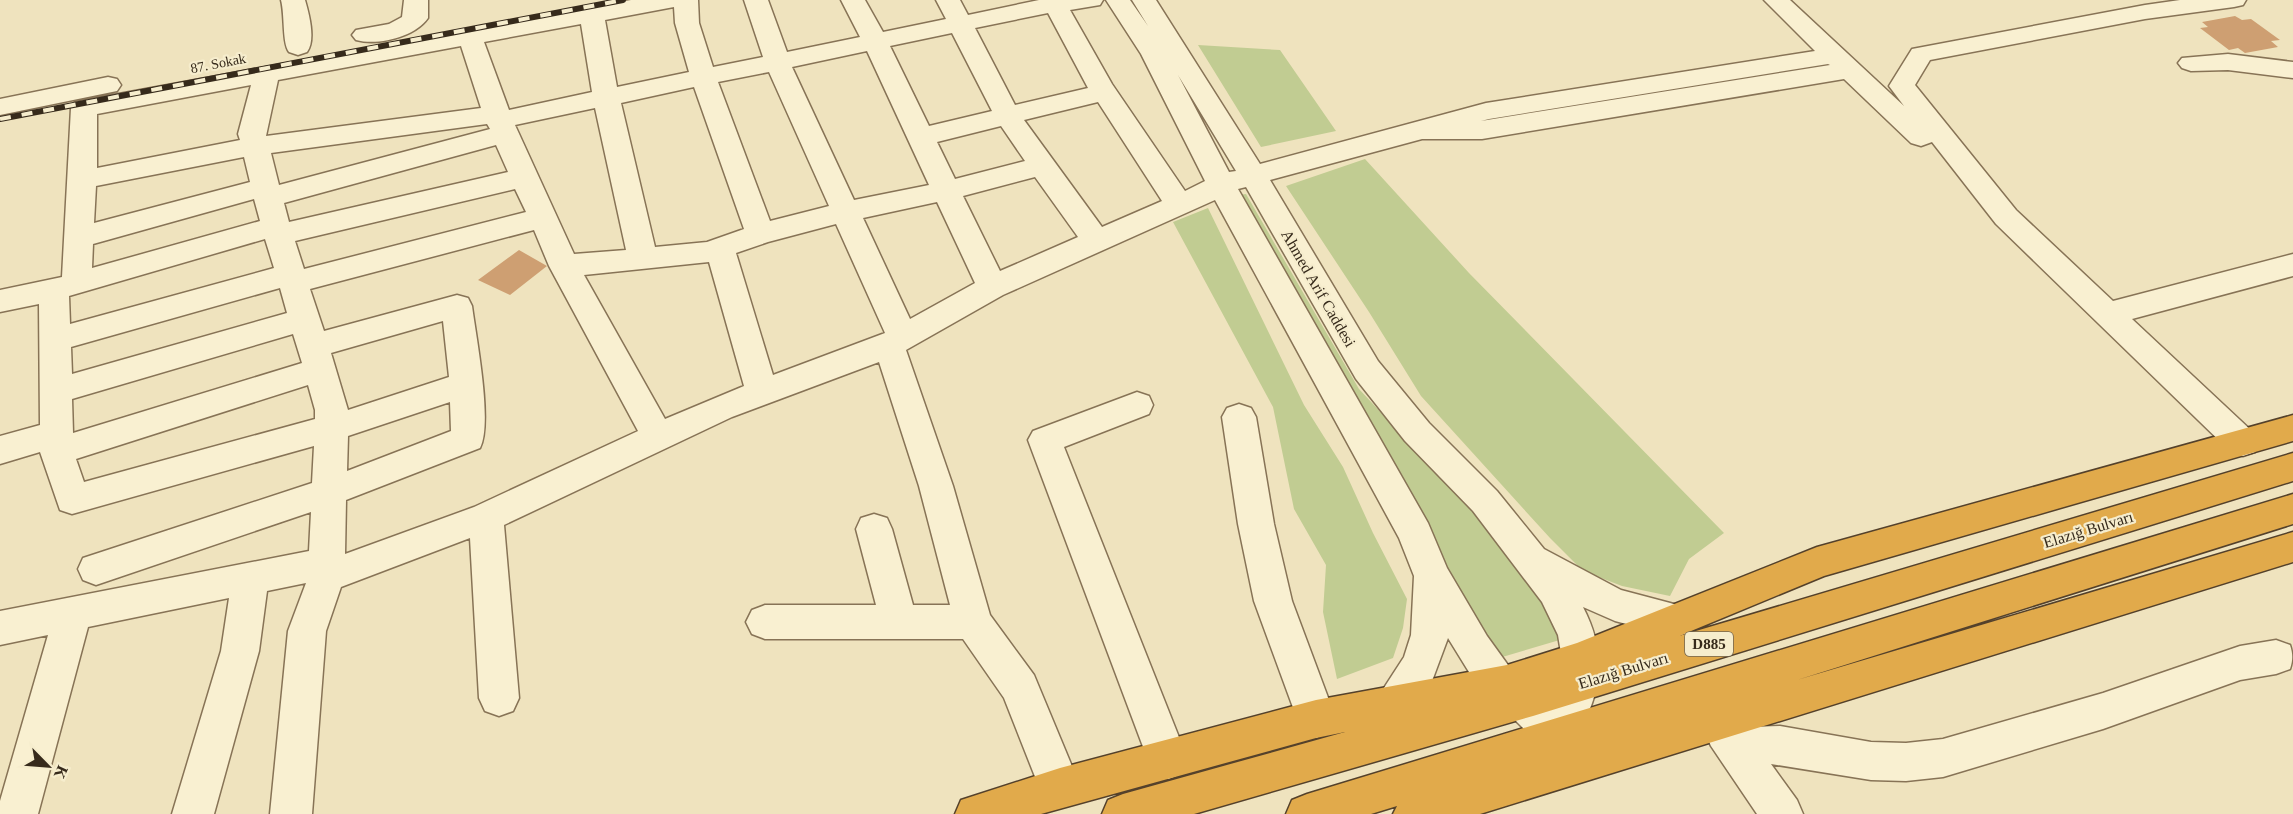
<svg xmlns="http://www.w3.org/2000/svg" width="2293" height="814" viewBox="0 0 2293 814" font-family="Georgia,serif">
<rect width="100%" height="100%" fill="#efe3be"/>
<path fill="#c1cc92" d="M 1198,45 L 1280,50 L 1336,131 L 1261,147 Z
M 1365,159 L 1469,273 L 1724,533 L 1689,559 L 1670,596 L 1622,586 L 1583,571 L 1550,538 L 1421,396 L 1369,312 L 1286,186 Z
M 1246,194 L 1359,389 L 1535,578 L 1563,639 L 1499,658 L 1475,620 L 1237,195 Z
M 1208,208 L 1304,405 L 1343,467 L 1373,533 L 1407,599 L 1403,628 L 1393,658 L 1337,679 L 1323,612 L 1326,565 L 1294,509 L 1273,407 L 1173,222 Z"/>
<path fill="#ce9f72" d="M 2235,16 L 2242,20 L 2251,19 L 2280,40 L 2271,41 L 2278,47 L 2245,53 L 2238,48 L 2229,50 L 2200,28 L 2208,27 L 2202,22 Z
M 519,250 L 547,266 L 510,295 L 478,280 Z"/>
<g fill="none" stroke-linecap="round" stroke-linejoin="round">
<g stroke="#877356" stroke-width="3">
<path id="minor" d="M 281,0 L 305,0 C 309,14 316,40 307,52 L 298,55 L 289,52 C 282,43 285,15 281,0 Z
M 404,0 L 428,0 L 428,18 C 415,37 378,46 356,40 L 352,35 L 356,30 L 389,24 L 402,17 Z
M 631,0 L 698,0 L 699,23 L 713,67 L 763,57 L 744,0 L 768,0 L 787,52 L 860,37 L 841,0 L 865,0 L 883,32 L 946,19 L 936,0 L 960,0 L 968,15 L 1039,0 L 1103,0 L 1100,5 L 1070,10 L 1112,84 L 1185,191 L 1205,181 L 1141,54 L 1106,0 L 1130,0 L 1148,26 L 1132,0 L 1156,0 L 1260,164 L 1486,103 L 1815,51 L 1764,0 L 1790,0 L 1904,106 L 1889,86 L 1912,49 L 2145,5 L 2180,0 L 2246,0 L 2243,5 L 2234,7 L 2145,19 L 1930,60 L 1915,85 L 2016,210 L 2113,301 L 2293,254 L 2293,276 L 2132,319 L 2255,434 L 2260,443 L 2255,452 L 2243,456 L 2231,452 L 1996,224 L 1932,142 L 1921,146 L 1911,143 L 1844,79 L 1482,139 L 1422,139 L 1270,180 L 1378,361 L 1429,423 L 1497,491 L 1544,549 L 1621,590 L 1689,608 L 1695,620 L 1689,632 L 1676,637 L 1615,621 L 1583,607 C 1611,662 1599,697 1571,748 L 1557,754 L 1543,748 L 1509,714 L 1485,698 L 1448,638 L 1432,681 L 1401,734 L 1387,740 L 1373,734 L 1367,721 L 1380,694 L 1404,657 L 1411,635 L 1414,576 L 1399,538 L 1215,200 L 1003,295 L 906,350 L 953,486 L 990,615 L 1034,675 L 1081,788 L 1075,802 L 1060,808 L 1045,802 L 1004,698 L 963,639 L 765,639 L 752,634 L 746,622 L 752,610 L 765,605 L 876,605 L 856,529 L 861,518 L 874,514 L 887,518 L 892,529 L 913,605 L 950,605 L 919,486 L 879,362 L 732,417 L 504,525 L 519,698 L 513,711 L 499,716 L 485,711 L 479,698 L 470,538 L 341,587 L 326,631 L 312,814 L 270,814 L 288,631 L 306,583 L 267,591 L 259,651 L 214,814 L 172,814 L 221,651 L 229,598 L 88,627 L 38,814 L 0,814 L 0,801 L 48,635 L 0,645 L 0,611 L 309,551 L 311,512 L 96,585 L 83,580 L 78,569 L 83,558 L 312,483 L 314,446 L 72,514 L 60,510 L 40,452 L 0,464 L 0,436 L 40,425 L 39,304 L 0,312 L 0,290 L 62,277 L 71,108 L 75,102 ZM 674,7 L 675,23 L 689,72 L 617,87 L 605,20 ZM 1048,13 L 1088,88 L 1015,105 L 975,28 ZM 581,24 L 592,92 L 509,110 L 484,42 ZM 952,33 L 992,111 L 929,126 L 890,46 ZM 461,46 L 481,108 L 266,136 L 278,80 ZM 867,51 L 929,185 L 854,200 L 792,67 ZM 1828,64 L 1830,65 L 1481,121 L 1489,119 ZM 769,72 L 829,206 L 770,221 L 718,82 ZM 1178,75 L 1236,171 L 1229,172 ZM 251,85 L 238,134 L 240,140 L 97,168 L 97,114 ZM 694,87 L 744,229 L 707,242 L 655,247 L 621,103 ZM 1098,102 L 1162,201 L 1102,227 L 1024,120 ZM 595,108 L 626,250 L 574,254 L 515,125 ZM 487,124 L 490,129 L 279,185 L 271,153 ZM 1001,126 L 1025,161 L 955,179 L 937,142 ZM 496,145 L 508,172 L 289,222 L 284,203 ZM 244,157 L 250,182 L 94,223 L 96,186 ZM 1035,177 L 1078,237 L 1000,271 L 963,196 ZM 1246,187 L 1356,379 L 1405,441 L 1473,511 L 1542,602 L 1558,635 L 1562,659 L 1553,704 L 1537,688 L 1513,672 L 1487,636 L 1447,568 L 1428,523 L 1238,189 ZM 515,189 L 526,212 L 304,269 L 295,241 ZM 254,199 L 260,221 L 92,268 L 93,244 ZM 937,202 L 975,283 L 910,319 L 863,218 ZM 836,224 L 885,333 L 773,375 L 736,253 L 768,242 ZM 534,230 L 549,266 L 638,431 L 474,507 L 345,554 L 346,500 L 480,448 C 493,423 476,337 472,306 L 468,298 L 457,295 L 324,331 L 310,289 ZM 265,239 L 274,268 L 70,324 L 69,296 ZM 709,262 L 744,386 L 665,419 L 584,275 ZM 280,288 L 287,313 L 72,374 L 71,347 ZM 443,321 L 449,377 L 348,410 L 331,353 ZM 293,334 L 302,363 L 73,433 L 72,399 ZM 308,385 L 315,410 L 315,419 L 84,482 L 76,459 ZM 450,402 L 451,431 L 347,471 L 348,436 Z
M 2228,54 L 2293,62 L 2293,78 L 2228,70 L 2191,71 L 2182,68 L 2178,63 L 2182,58 Z
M 108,77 L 117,79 L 121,85 L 117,91 L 0,115 L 0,99 Z
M 1137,392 L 1149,396 L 1153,405 L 1149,414 L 1064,447 L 1188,760 L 1182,774 L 1168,779 L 1154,774 L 1148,760 L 1028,440 L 1033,431 Z
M 1239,404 L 1251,408 L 1256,417 L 1274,524 L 1292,601 L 1336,719 L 1330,732 L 1316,738 L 1302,732 L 1254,601 L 1238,524 L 1222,417 L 1227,408 Z
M 2276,640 L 2290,645 C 2293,654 2293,660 2290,669 L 2276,674 L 2240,680 L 2103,729 L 1943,777 L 1906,781 L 1871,780 L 1771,764 L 1797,800 L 1803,814 L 1757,814 L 1711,746 L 1705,733 L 1711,720 L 1725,714 L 1739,720 L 1745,727 L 1780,726 L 1871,742 L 1906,743 L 1943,739 L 2103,693 L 2240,646 Z"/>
</g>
<g stroke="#54412b" stroke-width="3">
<path id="highway" d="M 2293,415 L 2293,441 L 1824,576 L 1679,636 L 2293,453 L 2293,481 L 1533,716 L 1194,814 L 1102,814 L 1108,800 L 1123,794 L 1345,732 L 1316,738 L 1041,814 L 955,814 L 961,800 L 1060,768 L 1316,700 L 1507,665 L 1577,643 L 1817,547 Z
M 2293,494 L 2293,524 L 1797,680 L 2293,532 L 2293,562 L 1480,814 L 1393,814 L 1397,806 L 1371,814 L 1286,814 L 1292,800 L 1307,794 Z"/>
</g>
<use href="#minor" fill="#f9f0d1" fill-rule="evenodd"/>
<use href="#highway" fill="#e1aa4b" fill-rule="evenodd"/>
<g stroke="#362a1b" stroke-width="6">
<path id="rail" d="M 0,119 L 623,0"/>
</g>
<use href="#rail" stroke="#f6edcd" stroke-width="4" stroke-dasharray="11" stroke-linecap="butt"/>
</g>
<g text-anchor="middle" stroke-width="4.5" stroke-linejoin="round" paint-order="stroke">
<g font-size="14" fill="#362a1b" stroke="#f6edcd">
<text transform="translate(218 63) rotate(-11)" y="5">87. Sokak</text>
</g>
<rect fill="#f6edcd" stroke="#706450" stroke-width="1.5" x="1685" y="632" width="48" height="24" rx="4.5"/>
<g font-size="15" font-weight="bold" fill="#362a1b">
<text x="1709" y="649">D885</text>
</g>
<g font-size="16" fill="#362a1b" stroke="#f6edcd">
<text transform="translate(1319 288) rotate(60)" y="6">Ahmed Arif Caddesi</text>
<text transform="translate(2088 529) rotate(-17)" y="6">Elazığ Bulvarı</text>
<text transform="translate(1623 670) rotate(-17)" y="6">Elazığ Bulvarı</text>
</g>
</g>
<g transform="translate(48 766) rotate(115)" stroke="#f6edcd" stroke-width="4.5" paint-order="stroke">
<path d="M0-4.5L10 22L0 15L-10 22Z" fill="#362a1b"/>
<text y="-9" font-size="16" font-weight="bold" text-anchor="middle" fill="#362a1b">K</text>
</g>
</svg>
